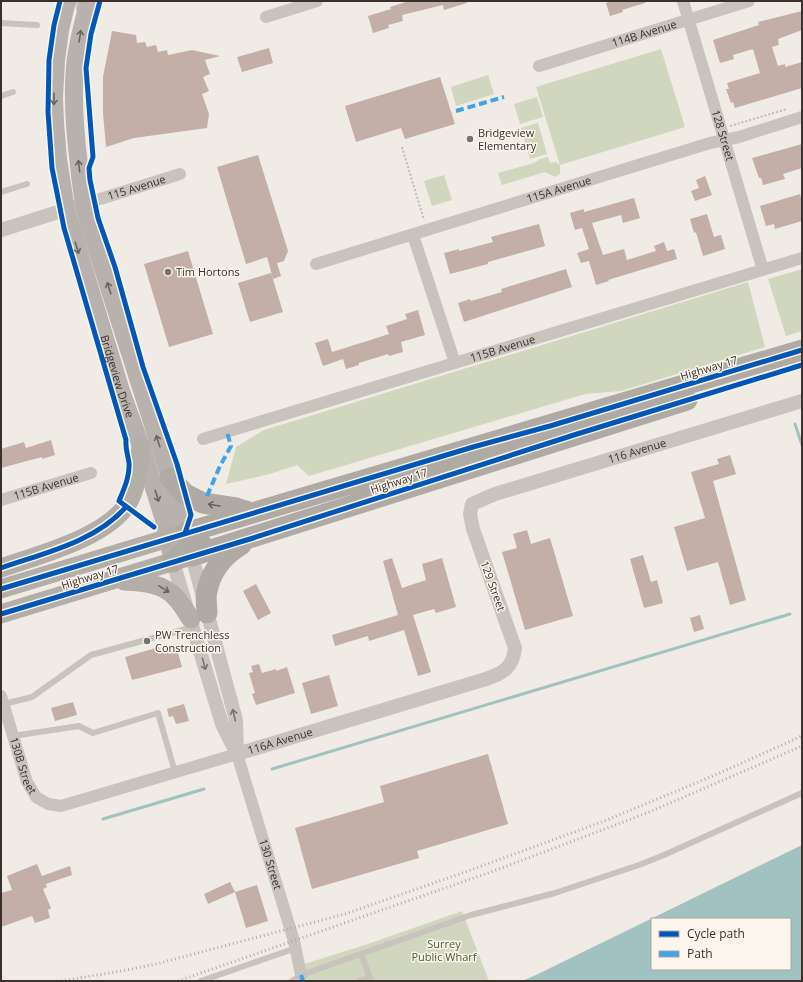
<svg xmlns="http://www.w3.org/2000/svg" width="803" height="982" viewBox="0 0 803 982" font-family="'Open Sans',sans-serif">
<rect width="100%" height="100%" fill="#f0ebe5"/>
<path fill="#d1d6bf" d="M 661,49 L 685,127 L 560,165 L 560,174 L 555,177 L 545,172 L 502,185 L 498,173 L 534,163 L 540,159 L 548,157 L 550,163 L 556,162 L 560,165 L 536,87 Z
M 488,75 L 494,94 L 456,106 L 451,87 Z
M 537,97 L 543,117 L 520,124 L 514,104 Z
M 538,123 L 547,154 L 530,159 L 521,128 Z
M 444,175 L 452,200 L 432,206 L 424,181 Z
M 802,269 L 802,331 L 786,336 L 768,279 Z
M 748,282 L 765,347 L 621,391 L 585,394 L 309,476 L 297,465 L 270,474 L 226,484 L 236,447 L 264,430 Z
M 462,911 L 489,981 L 302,981 L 298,966 L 368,944 Z"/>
<path fill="#a1c2c1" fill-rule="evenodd" d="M 802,845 L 802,981 L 522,981 L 536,975 ZM 652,919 L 790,919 L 790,969 L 652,969 Z"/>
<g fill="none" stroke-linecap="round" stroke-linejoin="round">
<path stroke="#a1c2c1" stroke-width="3" d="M 795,424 L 802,445
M 272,769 L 790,614
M 103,819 L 204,789"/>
</g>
<path fill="#c3afa7" d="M 409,1 L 467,1 L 467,3 L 444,10 L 443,5 L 402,15 L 403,21 L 388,25 L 389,28 L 373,33 L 368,16 L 391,9 L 390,7 Z
M 612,1 L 645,1 L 645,3 L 622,10 L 623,12 L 610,16 L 606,3 Z
M 802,11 L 802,30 L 778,39 L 779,45 L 772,47 L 778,66 L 785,64 L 785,67 L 802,62 L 802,88 L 735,108 L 733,102 L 731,103 L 726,89 L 729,89 L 727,83 L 760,73 L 753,49 L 733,55 L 734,59 L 720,63 L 713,40 L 759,25 L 758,22 Z
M 112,31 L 136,35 L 137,43 L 145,42 L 147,47 L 156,45 L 158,52 L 167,50 L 168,55 L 192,50 L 220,56 L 205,60 L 210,74 L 203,77 L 209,91 L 202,94 L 209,114 L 207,128 L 134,138 L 106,147 L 103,113 L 103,77 Z
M 269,48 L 273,63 L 242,72 L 237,57 Z
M 440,77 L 455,124 L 405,139 L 401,128 L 356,142 L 345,106 Z
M 802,144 L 802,168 L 783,174 L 785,179 L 763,185 L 761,178 L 759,178 L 752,158 Z
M 258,155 L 288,251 L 284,261 L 277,263 L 281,276 L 273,279 L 267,257 L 246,264 L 217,167 Z
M 705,176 L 712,195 L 695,201 L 691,191 L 699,188 L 696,180 Z
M 800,194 L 802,201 L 802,221 L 775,229 L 774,224 L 766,226 L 760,206 Z
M 634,198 L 640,218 L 623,223 L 621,215 L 592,223 L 603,255 L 624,249 L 627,260 L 656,251 L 654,246 L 664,242 L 667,251 L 674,249 L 677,259 L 608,280 L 609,281 L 596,285 L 589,261 L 581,263 L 577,253 L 589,249 L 582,228 L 575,230 L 570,213 L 584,209 L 584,212 Z
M 707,214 L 714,237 L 721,235 L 725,249 L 703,256 L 696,232 L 694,233 L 690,219 Z
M 539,224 L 545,246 L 488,262 L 488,264 L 450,274 L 444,253 L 459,249 L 459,251 L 493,242 L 491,237 Z
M 188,251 L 213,334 L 169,347 L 144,264 Z
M 566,269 L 572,287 L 464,322 L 458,303 L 470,299 L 471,301 L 502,292 L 501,289 Z
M 271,273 L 283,312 L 250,322 L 238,283 Z
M 418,310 L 425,335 L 401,342 L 403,352 L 389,356 L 388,354 L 359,363 L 359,365 L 346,369 L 343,359 L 323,366 L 315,343 L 328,339 L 332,352 L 367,341 L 389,334 L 386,326 L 407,319 L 405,314 Z
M 51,440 L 55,455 L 42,459 L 42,457 L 1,468 L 1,449 L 24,442 L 26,448 Z
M 730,455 L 736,474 L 713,481 L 746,600 L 730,605 L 718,562 L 687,571 L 674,527 L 705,518 L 691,472 L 719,464 L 717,459 Z
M 527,530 L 531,544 L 550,538 L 573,616 L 525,630 L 502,552 L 517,548 L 513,534 Z
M 643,555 L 651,582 L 657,580 L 663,603 L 644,608 L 630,559 Z
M 392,558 L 402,588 L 426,580 L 422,564 L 442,558 L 456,607 L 436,613 L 434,609 L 413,615 L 431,672 L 418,676 L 404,630 L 369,641 L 368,636 L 335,646 L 332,635 L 398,615 L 383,561 Z
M 256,584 L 271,613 L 258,620 L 243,591 Z
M 700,615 L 704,629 L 694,632 L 690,618 Z
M 176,646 L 182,667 L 132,680 L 125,657 L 159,647 L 160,651 Z
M 259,664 L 262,673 L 276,669 L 276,671 L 287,667 L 295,693 L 256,705 L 252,694 L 255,693 L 249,673 L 253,672 L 251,666 Z
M 329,675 L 338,706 L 311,714 L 302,683 Z
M 73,702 L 77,715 L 55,721 L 51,708 Z
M 184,704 L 189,721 L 176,724 L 173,716 L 169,717 L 167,709 Z
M 488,754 L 508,824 L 417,851 L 419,858 L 312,889 L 295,828 L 384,802 L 380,786 Z
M 37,864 L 42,876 L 70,866 L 72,875 L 46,884 L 47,887 L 43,889 L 51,908 L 48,910 L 50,918 L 35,923 L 32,916 L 1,927 L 1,893 L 12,890 L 7,876 Z
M 230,882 L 235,892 L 208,904 L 204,894 Z
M 257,885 L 268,921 L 246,928 L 235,892 Z"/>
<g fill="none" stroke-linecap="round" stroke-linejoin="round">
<path stroke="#c2bbb6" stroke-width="2" stroke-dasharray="2 2" stroke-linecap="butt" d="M 730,126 L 787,109
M 402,147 L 424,220"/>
<path stroke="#c9c3be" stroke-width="6" d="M 78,1 L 79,9 L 82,12
M 1,23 L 37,25
M 1,96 L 13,92
M 1,192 L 27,184
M 4,704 L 32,697 L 91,655 L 193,627
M 13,736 L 79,726 L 93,733 L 158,713 L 175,772
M 361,954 L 371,981
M 201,981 L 296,948
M 292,981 L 307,973 L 471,915 L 555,893 L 639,865 L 664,855 L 802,793
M 359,981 L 370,977"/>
<g stroke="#c9c3be" stroke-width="12">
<path id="s1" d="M 683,1 L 763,270"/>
<path d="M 266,17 L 317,1"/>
<path id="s2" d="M 539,66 L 749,1"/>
<path id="s3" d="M 84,204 L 180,174"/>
<path d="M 413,235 L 455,363"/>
<path id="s4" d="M 316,264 L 710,143 L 739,137 L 802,117"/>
<path id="s5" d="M 203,439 L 802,258"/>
<path id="s6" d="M 1,500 L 91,473"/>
<path id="s7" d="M 1,696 L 27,782 L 36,797 L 48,804 L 61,806 L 237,754 L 294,941 L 301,975"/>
</g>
<g stroke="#c9c3be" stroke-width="14">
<path d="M 1,230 L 74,207"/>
<path d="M 192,556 L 236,720 L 237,754"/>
<path d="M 173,562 L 222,724 L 235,750"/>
<path id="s8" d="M 237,754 L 486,679 C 504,673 513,667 515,648 L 473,529 L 470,514 L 472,504 L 495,494 L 802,401"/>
</g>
<g stroke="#b8b1ad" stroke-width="18">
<path id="s9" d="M 67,1 L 60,30 L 56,60 L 54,97 L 55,123 L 58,159 L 66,210 L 121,391 L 141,446 L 164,520 L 173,562"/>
<path d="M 89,1 C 83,23 77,44 75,67 C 72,100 75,133 79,165 C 81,185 83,206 89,225 L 170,478 L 189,546"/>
</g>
<path stroke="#b4aea8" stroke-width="19" d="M 1,568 C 38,555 113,536 130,499 C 138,483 139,463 141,446
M 124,581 C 142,582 163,583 176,598 C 182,604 186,612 191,619
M 1,589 L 185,533
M 1,614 L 188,557"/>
<path stroke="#afaaa4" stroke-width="21" d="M 170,478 L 185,494 L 203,503 L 236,508 L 249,512
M 185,533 L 802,350
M 192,556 L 687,400
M 173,562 C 181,553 190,548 201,543
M 207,613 C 207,606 205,598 207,591 C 211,571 224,555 241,545"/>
<path stroke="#b1aca8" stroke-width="3" stroke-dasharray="1 3" stroke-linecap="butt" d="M 61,981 L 121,971 L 156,964 L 345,914 L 468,871 L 607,820 L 715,775 L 802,736
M 178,981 L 491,872 L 647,813 L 802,746"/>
<path stroke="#3fa3eb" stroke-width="4" stroke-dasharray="8 4" stroke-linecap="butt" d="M 456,111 L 504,97
M 207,496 L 220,466 L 231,446 L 227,432
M 301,975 L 303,981"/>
<g stroke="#fbf5ee" stroke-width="8">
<path id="cycleway" d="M 60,1 L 54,25 L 49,60 L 48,112 L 52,168 L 64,228 L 126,440 C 125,448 128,455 129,463 C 130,476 124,489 119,501 L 154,527
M 100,1 L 91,34 L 86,68 L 93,157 L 89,168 L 90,180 L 98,218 L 115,267 L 143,367 L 177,464 L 191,515 L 185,533
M 1,568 C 44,553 95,542 126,507
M 1,589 L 473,447 L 550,426 L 802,350
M 1,614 L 250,539 L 577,434 L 802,365"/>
</g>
<use href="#cycleway" stroke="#0057b8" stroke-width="5"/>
</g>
<defs><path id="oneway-shaft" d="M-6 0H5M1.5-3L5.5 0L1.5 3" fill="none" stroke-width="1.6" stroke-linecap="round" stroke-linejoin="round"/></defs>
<g stroke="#6d645f">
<use href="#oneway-shaft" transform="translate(80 36) rotate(-81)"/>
<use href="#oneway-shaft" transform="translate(54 99) rotate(91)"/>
<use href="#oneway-shaft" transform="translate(79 166) rotate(-97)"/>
<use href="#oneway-shaft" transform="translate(77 248) rotate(73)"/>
<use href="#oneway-shaft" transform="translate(109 288) rotate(-108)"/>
<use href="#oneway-shaft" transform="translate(158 441) rotate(-108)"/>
<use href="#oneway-shaft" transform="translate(157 496) rotate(73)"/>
</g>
<use stroke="#69615b" href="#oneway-shaft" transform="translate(214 505) rotate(-171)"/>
<use stroke="#6b625d" href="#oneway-shaft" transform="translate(164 589) rotate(31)"/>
<g stroke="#7b726d">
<use href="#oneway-shaft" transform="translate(204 664) rotate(74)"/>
<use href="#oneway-shaft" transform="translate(234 715) rotate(-103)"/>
</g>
<g fill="#7a716c" stroke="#fbf5ee" stroke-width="1.5">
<circle cx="470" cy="139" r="4"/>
<circle cx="168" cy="272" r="4"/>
<circle cx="147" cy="641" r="4"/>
</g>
<g text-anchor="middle" stroke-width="3" stroke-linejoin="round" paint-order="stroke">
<g font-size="11" fill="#3b302b" stroke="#fbf5ee">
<text dy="4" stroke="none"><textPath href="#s2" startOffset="110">114B Avenue</textPath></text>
<text dy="4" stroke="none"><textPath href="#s1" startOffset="140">128 Street</textPath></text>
<text dy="4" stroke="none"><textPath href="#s3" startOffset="55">115 Avenue</textPath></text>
<text dy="4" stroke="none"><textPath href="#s4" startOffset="254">115A Avenue</textPath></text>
<text dy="4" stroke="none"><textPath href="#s5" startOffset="313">115B Avenue</textPath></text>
<text transform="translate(709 368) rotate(-17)" y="4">Highway 17</text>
<text dy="4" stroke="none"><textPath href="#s9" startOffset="385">Bridgeview Drive</textPath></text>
<text dy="4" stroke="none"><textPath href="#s8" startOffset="631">116 Avenue</textPath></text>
<text transform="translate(399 481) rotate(-18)" y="4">Highway 17</text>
<text dy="4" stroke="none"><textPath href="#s6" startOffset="47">115B Avenue</textPath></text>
<text transform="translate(90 577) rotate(-17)" y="4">Highway 17</text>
<text transform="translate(493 586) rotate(70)" y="4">129 Street</text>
<text dy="4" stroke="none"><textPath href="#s8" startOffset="45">116A Avenue</textPath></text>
<text dy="4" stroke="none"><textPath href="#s7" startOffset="73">130B Street</textPath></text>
<text dy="4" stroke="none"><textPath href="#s7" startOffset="433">130 Street</textPath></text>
</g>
<g font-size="11" fill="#3b302b" stroke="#fbf5ee" text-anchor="start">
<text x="478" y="137">Bridgeview<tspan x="478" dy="13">Elementary</tspan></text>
<text x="176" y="276">Tim Hortons</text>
<text x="155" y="639">PW Trenchless<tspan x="155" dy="13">Construction</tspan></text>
</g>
<g font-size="11" fill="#4a5a2e" stroke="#fbf5ee">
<text x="444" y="948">Surrey<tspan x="444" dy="13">Public Wharf</tspan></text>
</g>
</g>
<rect width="803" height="982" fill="none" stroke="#3b302b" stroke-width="4"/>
<rect x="651" y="918" width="140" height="52" fill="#fbf5ee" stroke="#aea6a0"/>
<rect x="659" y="931" width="20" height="6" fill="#0057b8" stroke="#aea6a0"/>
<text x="687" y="938" font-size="12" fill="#3b302b">Cycle path</text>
<rect x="659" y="951" width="20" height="6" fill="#3fa3eb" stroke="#aea6a0"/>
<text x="687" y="958" font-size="12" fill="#3b302b">Path</text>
</svg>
